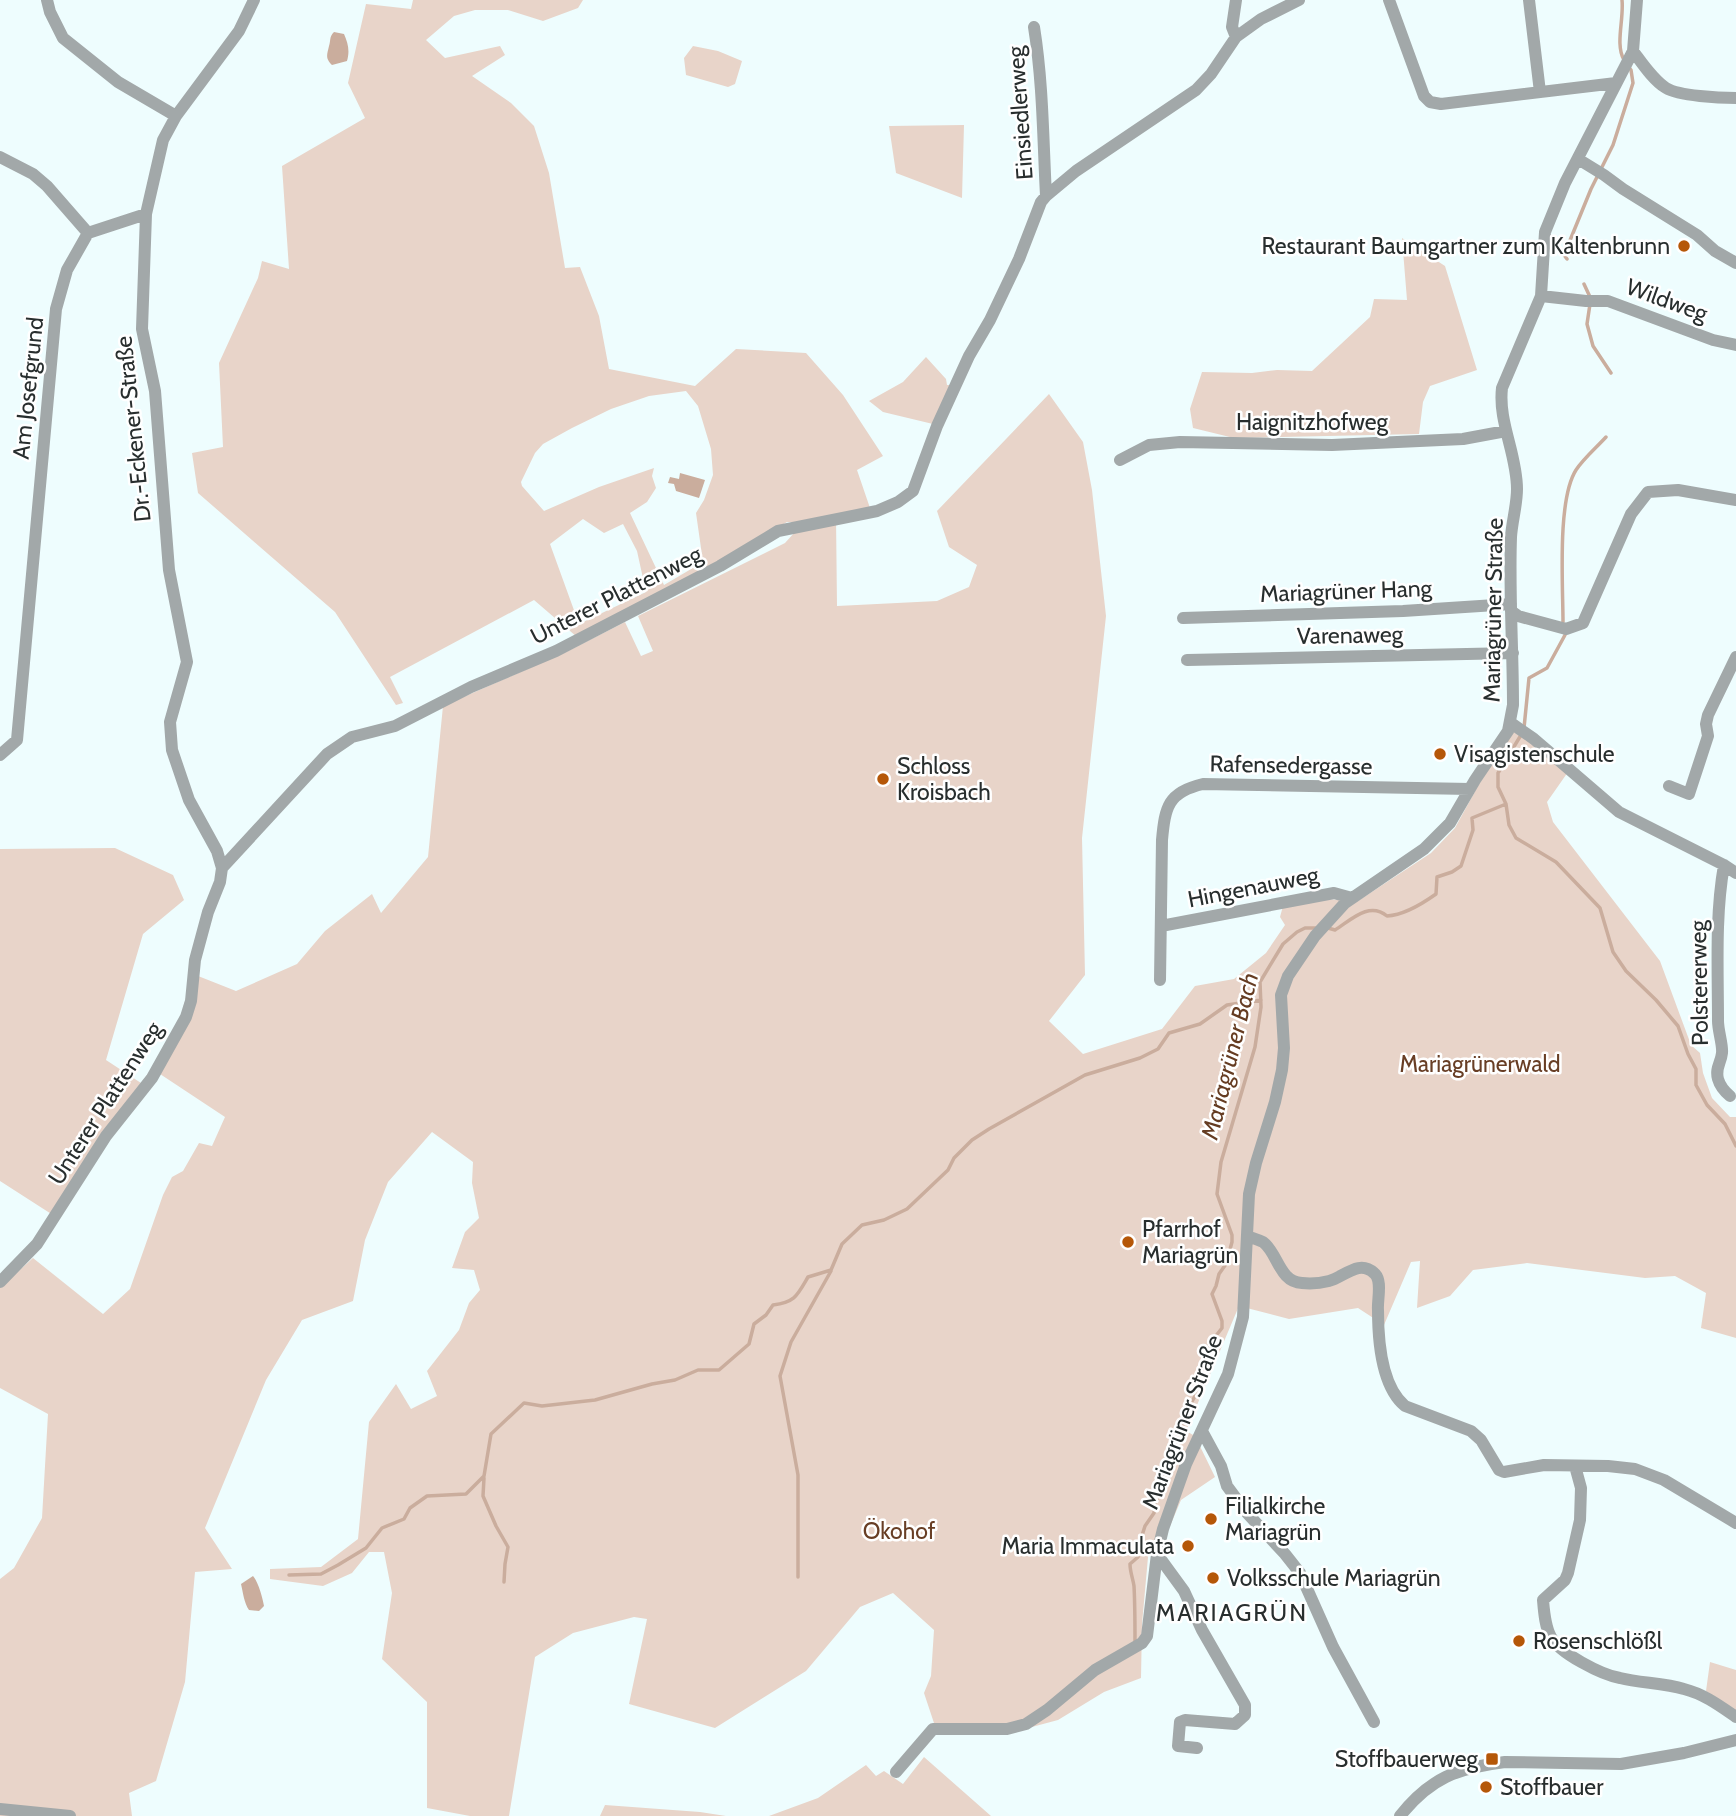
<svg xmlns="http://www.w3.org/2000/svg" width="1736" height="1816" viewBox="0 0 1736 1816" font-family="Cabin,sans-serif">
<rect width="100%" height="100%" fill="#eefdfe"/>
<path fill="#e8d4c9" fill-rule="evenodd" d="M 413,0 L 583,0 L 578,8 L 543,21 L 508,10 L 475,10 L 454,16 L 426,40 L 445,58 L 500,46 L 505,55 L 472,76 L 511,103 L 534,126 L 549,173 L 565,268 L 580,267 L 599,316 L 609,369 L 695,386 L 736,349 L 806,353 L 843,395 L 883,456 L 857,470 L 870,508 L 836,517 L 837,606 L 937,601 L 969,587 L 977,565 L 949,547 L 937,511 L 1049,394 L 1083,442 L 1092,490 L 1106,616 L 1082,838 L 1085,975 L 1049,1021 L 1083,1054 L 1162,1029 L 1195,986 L 1234,979 L 1266,953 L 1285,925 L 1280,917 L 1283,906 L 1326,899 L 1358,901 L 1431,853 L 1455,828 L 1479,784 L 1514,730 L 1568,772 L 1547,802 L 1553,822 L 1660,961 L 1691,1045 L 1700,1053 L 1703,1073 L 1712,1098 L 1730,1117 L 1736,1117 L 1736,1338 L 1701,1328 L 1706,1293 L 1675,1276 L 1645,1278 L 1527,1263 L 1473,1270 L 1450,1296 L 1417,1308 L 1420,1261 L 1411,1262 L 1384,1325 L 1358,1308 L 1289,1319 L 1239,1306 L 1186,1431 L 1195,1436 L 1215,1477 L 1181,1500 L 1170,1526 L 1149,1546 L 1142,1624 L 1141,1678 L 1104,1692 L 1058,1720 L 1002,1735 L 935,1726 L 924,1693 L 931,1676 L 934,1630 L 893,1593 L 860,1607 L 806,1671 L 715,1728 L 629,1704 L 647,1619 L 634,1617 L 573,1633 L 535,1657 L 509,1816 L 470,1816 L 427,1808 L 427,1702 L 382,1659 L 392,1593 L 384,1552 L 369,1552 L 352,1573 L 323,1586 L 270,1579 L 270,1569 L 321,1567 L 358,1539 L 369,1422 L 396,1384 L 411,1409 L 437,1396 L 427,1371 L 459,1330 L 469,1303 L 480,1290 L 474,1270 L 452,1268 L 465,1232 L 479,1218 L 472,1183 L 473,1162 L 432,1132 L 388,1182 L 365,1240 L 353,1301 L 302,1320 L 266,1380 L 205,1528 L 232,1569 L 195,1572 L 185,1682 L 156,1781 L 129,1793 L 132,1816 L 0,1816 L 0,1579 L 14,1568 L 42,1518 L 48,1414 L 0,1388 L 0,1282 L 12,1277 L 33,1258 L 103,1314 L 130,1289 L 163,1195 L 172,1177 L 183,1171 L 199,1143 L 212,1146 L 225,1117 L 160,1074 L 154,1074 L 56,1217 L 0,1181 L 0,849 L 115,848 L 173,875 L 184,900 L 143,934 L 106,1060 L 141,1083 L 174,1039 L 193,974 L 236,991 L 297,964 L 325,931 L 372,894 L 381,913 L 428,857 L 443,706 L 568,651 L 625,622 L 641,656 L 653,651 L 638,616 L 785,543 L 804,522 L 787,522 L 702,572 L 577,637 L 534,600 L 390,677 L 403,703 L 396,705 L 335,612 L 198,493 L 192,453 L 223,447 L 219,363 L 258,278 L 262,261 L 289,269 L 282,166 L 365,118 L 348,83 L 366,4 L 411,9 ZM 686,391 L 698,406 L 711,449 L 713,475 L 704,500 L 696,513 L 703,562 L 664,585 L 630,513 L 647,502 L 656,488 L 652,476 L 654,468 L 599,487 L 544,511 L 522,486 L 521,482 L 535,453 L 543,444 L 572,428 L 611,409 L 649,396 ZM 583,519 L 604,533 L 623,524 L 637,551 L 646,592 L 579,624 L 550,544 Z
M 693,46 L 718,51 L 742,61 L 735,84 L 728,87 L 686,75 L 684,58 Z
M 964,125 L 962,198 L 896,173 L 889,126 Z
M 1402,238 L 1445,266 L 1477,370 L 1430,386 L 1423,402 L 1419,434 L 1234,438 L 1193,428 L 1190,409 L 1202,372 L 1252,373 L 1277,370 L 1312,371 L 1370,317 L 1374,299 L 1407,300 Z
M 926,357 L 946,379 L 947,385 L 954,385 L 933,424 L 883,412 L 869,401 L 903,382 Z
M 1710,1662 L 1736,1670 L 1736,1713 L 1706,1691 Z
M 924,1757 L 991,1816 L 769,1816 L 818,1798 L 866,1765 L 876,1776 L 884,1771 L 903,1784 Z
M 605,1805 L 700,1812 L 726,1816 L 600,1816 Z"/>
<path fill="#caad9d" d="M 334,32 L 344,34 C 348,43 350,51 347,61 L 332,65 C 325,58 327,55 329,46 C 331,40 329,37 334,32 Z
M 680,473 L 705,480 L 699,498 L 676,491 L 674,484 L 668,483 L 670,477 L 679,479 Z
M 253,1576 C 258,1581 263,1599 264,1606 L 259,1611 L 249,1610 C 244,1603 243,1592 241,1584 Z"/>
<g fill="none" stroke-linecap="round" stroke-linejoin="round">
<path stroke="#caad9d" stroke-width="3.5" d="M 1622,0 C 1624,20 1615,44 1624,60
M 1567,259 L 1564,255 L 1591,189 L 1613,145 L 1633,83 L 1631,70 L 1628,66
M 1584,284 L 1590,297
M 1590,304 L 1587,324 L 1593,346 L 1611,373
M 1563,622 C 1563,585 1557,500 1576,470 C 1584,458 1596,448 1606,437
M 1524,728 L 1529,678 L 1547,668 L 1565,635
M 1521,735 L 1498,773 L 1498,787 L 1506,804 L 1509,825 L 1516,838 L 1556,862 L 1600,908 L 1613,952 L 1626,971 L 1656,1000 L 1678,1026 L 1688,1054 L 1696,1069 L 1696,1085 L 1707,1105 L 1725,1124 L 1736,1146
M 1328,928 L 1335,930 C 1351,920 1369,901 1387,916 C 1404,915 1422,904 1436,894 L 1437,877 L 1452,872 L 1461,866 L 1473,830 L 1472,818 L 1506,804
M 484,1478 L 483,1496 L 496,1526 L 508,1547 L 505,1564 L 504,1582
M 289,1575 L 321,1574 L 338,1565 L 366,1548 L 382,1528 L 404,1519 L 410,1508 L 427,1496 L 466,1494 L 484,1476 L 491,1434 L 524,1403 L 542,1406 L 595,1400 L 652,1384 L 675,1380 L 698,1370 L 719,1370 L 749,1344 L 754,1324 L 766,1315 L 773,1305 C 795,1302 797,1296 808,1277 L 831,1270 L 842,1244 L 862,1225 L 884,1220 L 907,1209 L 948,1170 L 954,1158 L 972,1140 L 989,1129 L 1085,1075 L 1140,1058 L 1158,1049 L 1169,1033 L 1200,1024 L 1227,1005 L 1261,1000
M 798,1577 L 798,1475 L 780,1376 L 791,1342 L 831,1271
M 1135,1641 C 1135,1623 1135,1605 1134,1586 C 1133,1579 1130,1572 1130,1564 L 1138,1557 L 1139,1545 L 1145,1526 L 1154,1513 L 1155,1504 L 1161,1491 L 1162,1474 L 1167,1453 L 1172,1445 L 1182,1439 L 1183,1418 L 1195,1396 L 1196,1380 L 1208,1346 L 1222,1328 L 1222,1321 L 1212,1294 L 1216,1286 L 1219,1274 L 1226,1264 L 1232,1242 L 1232,1235 L 1217,1194 L 1221,1162 L 1255,1047 L 1261,1007 L 1260,982 L 1283,944 L 1297,932 L 1305,928 L 1317,928"/>
<path stroke="#a2a8a9" stroke-width="12" d="M 47,0 L 50,12 L 63,38 L 118,82 L 176,116
M 1236,0 L 1232,27 L 1236,37
M 1389,0 L 1424,96 L 1430,102 L 1441,104 L 1616,83
M 1529,0 L 1540,92
M 1034,27 C 1043,83 1043,139 1046,196
M 1633,51 C 1642,63 1653,80 1666,88 C 1679,96 1720,98 1736,98
M 0,157 L 33,174 L 47,186 L 88,233
M 1578,159 L 1604,175 L 1623,189 L 1697,235 L 1715,251 L 1736,263
M 1541,296 L 1586,301 L 1608,301 L 1713,340 L 1736,345
M 1120,460 L 1149,445 L 1180,442 L 1332,445 L 1463,439 L 1506,431
M 1511,611 L 1518,616 L 1566,629 L 1583,623 L 1631,514 L 1648,492 L 1678,490 L 1736,500
M 1183,618 L 1403,611 L 1511,604
M 1187,660 L 1513,653
M 1511,723 L 1534,739 L 1619,812 L 1724,865 L 1736,873
M 0,755 L 17,740 L 56,309 L 67,270 L 88,233 L 146,214
M 1669,786 L 1689,794 L 1708,736 L 1706,724 L 1708,715 L 1736,657
M 1724,865 C 1715,916 1718,969 1718,1021 C 1718,1031 1723,1045 1722,1053 C 1721,1063 1715,1068 1718,1079 C 1720,1086 1724,1091 1730,1096
M 222,868 L 217,851 L 189,800 L 172,750 L 170,722 L 187,662 L 169,570 L 155,391 L 142,329 L 146,214 L 163,140 L 176,116 L 239,31 L 254,0
M 1161,926 L 1334,893 L 1352,898
M 1160,980 L 1162,840 C 1165,807 1168,792 1203,784 L 1470,789
M 1247,1236 C 1252,1238 1259,1240 1263,1242 C 1278,1253 1279,1282 1302,1283 C 1311,1284 1321,1283 1329,1281 C 1344,1277 1359,1259 1374,1273 C 1383,1280 1377,1300 1378,1310 C 1378,1339 1381,1386 1405,1406 L 1471,1431 L 1481,1440 L 1499,1470 L 1504,1472 L 1544,1465 L 1608,1466 L 1635,1469 L 1664,1480 L 1736,1523
M 0,1282 L 37,1244 L 106,1136 L 152,1078 L 186,1017 L 191,1001 L 195,960 L 208,912 L 220,882 L 222,868 L 327,754 L 352,737 L 395,726 L 471,687 L 556,651 L 720,566 L 778,531 L 877,511 L 898,502 L 913,491 L 937,426 L 969,356 L 990,320 L 1019,259 L 1041,202 L 1046,196 L 1076,171 L 1196,90 L 1211,74 L 1236,37 L 1261,19 L 1299,0
M 1202,1431 L 1221,1466 L 1227,1486 L 1247,1513 L 1285,1554 L 1300,1573 L 1333,1647 L 1374,1722
M 1575,1466 L 1581,1488 L 1580,1520 L 1568,1573 L 1565,1580 L 1543,1600 C 1544,1612 1545,1627 1551,1637 C 1559,1653 1602,1675 1620,1678 C 1640,1683 1664,1683 1684,1689 C 1704,1694 1720,1706 1736,1717
M 1157,1554 L 1184,1591 L 1202,1630 L 1245,1705 L 1245,1715 L 1235,1724 L 1185,1720 L 1180,1722 L 1178,1746 L 1197,1748
M 896,1772 L 933,1729 L 1007,1729 L 1026,1724 L 1047,1710 L 1095,1670 L 1142,1643 L 1147,1636 L 1157,1554 L 1163,1529 L 1186,1464 L 1228,1374 L 1243,1317 L 1249,1194 L 1256,1163 L 1275,1102 L 1282,1070 L 1284,1048 L 1281,995 L 1288,976 L 1315,936 L 1345,903 L 1424,849 L 1450,823 L 1475,780 L 1508,731 L 1513,705 C 1513,649 1509,593 1511,537 C 1512,521 1517,505 1517,489 C 1517,454 1498,422 1502,388 L 1541,296 L 1545,232 L 1565,183 L 1633,51 L 1637,0
M 0,1809 L 70,1816
M 1400,1816 C 1430,1778 1457,1768 1505,1762 L 1621,1764 L 1684,1753 L 1736,1740"/>
</g>
<g fill="#b55708" stroke="#fff" stroke-width="2.5">
<circle cx="1684" cy="246" r="7"/>
<circle cx="1440" cy="754" r="7"/>
<circle cx="883" cy="779" r="7"/>
<circle cx="1128" cy="1242" r="7"/>
<circle cx="1211" cy="1519" r="7"/>
<circle cx="1188" cy="1546" r="7"/>
<circle cx="1213" cy="1578" r="7"/>
<circle cx="1519" cy="1641" r="7"/>
<rect x="1485" y="1752" width="14" height="14" rx="3.5"/>
<circle cx="1486" cy="1787" r="7"/>
</g>
<g text-anchor="middle" stroke-width="5" stroke-linejoin="round" paint-order="stroke">
<g font-size="23" fill="#282e2e" stroke="#fff">
<text transform="translate(1020 113) rotate(-94)" y="8">Einsiedlerweg</text>
<text transform="translate(1667 300) rotate(20)" y="8">Wildweg</text>
<text transform="translate(28 388) rotate(-84)" y="8">Am Josefgrund</text>
<text x="1312" y="430">Haignitzhofweg</text>
<text transform="translate(133 429) rotate(-96)" y="8">Dr.-Eckener-Straße</text>
<text transform="translate(1346 591) rotate(-2)" y="8">Mariagrüner Hang</text>
<text transform="translate(616 595) rotate(-27)" y="8">Unterer Plattenweg</text>
<text transform="translate(1493 610) rotate(-89)" y="8">Mariagrüner Straße</text>
<text transform="translate(1350 635) rotate(-1)" y="8">Varenaweg</text>
<text transform="translate(1291 765) rotate(1)" y="8">Rafensedergasse</text>
<text transform="translate(1253 887) rotate(-11)" y="8">Hingenauweg</text>
<text transform="translate(1699 983) rotate(-91)" y="8">Polstererweg</text>
<text transform="translate(105 1103) rotate(-57)" y="8">Unterer Plattenweg</text>
<text transform="translate(1182 1422) rotate(-69)" y="8">Mariagrüner Straße</text>
</g>
<g font-size="23" fill="#282e2e" stroke="#fff" text-anchor="start">
<text x="1670" y="254" text-anchor="end">Restaurant Baumgartner zum Kaltenbrunn</text>
<text x="1454" y="762">Visagistenschule</text>
<text x="897" y="774">Schloss<tspan x="897" dy="26">Kroisbach</tspan></text>
<text x="1142" y="1237">Pfarrhof<tspan x="1142" dy="26">Mariagrün</tspan></text>
<text x="1225" y="1514">Filialkirche<tspan x="1225" dy="26">Mariagrün</tspan></text>
<text x="1174" y="1554" text-anchor="end">Maria Immaculata</text>
<text x="1227" y="1586">Volksschule Mariagrün</text>
<text x="1533" y="1649">Rosenschlößl</text>
<text x="1478" y="1767" text-anchor="end">Stoffbauerweg</text>
<text x="1500" y="1795">Stoffbauer</text>
</g>
<g font-size="23" fill="#683e25" stroke="#fff">
<text x="1480" y="1072">Mariagrünerwald</text>
<text x="899" y="1539">Ökohof</text>
</g>
<g font-size="24" font-style="italic" fill="#653c22" stroke="#fff">
<text transform="translate(1230 1056) rotate(-76)" y="8">Mariagrüner Bach</text>
</g>
<g font-size="24" letter-spacing="2" fill="#282e2e" stroke="#fff">
<text x="1232" y="1621">MARIAGRÜN</text>
</g>
</g>
</svg>
